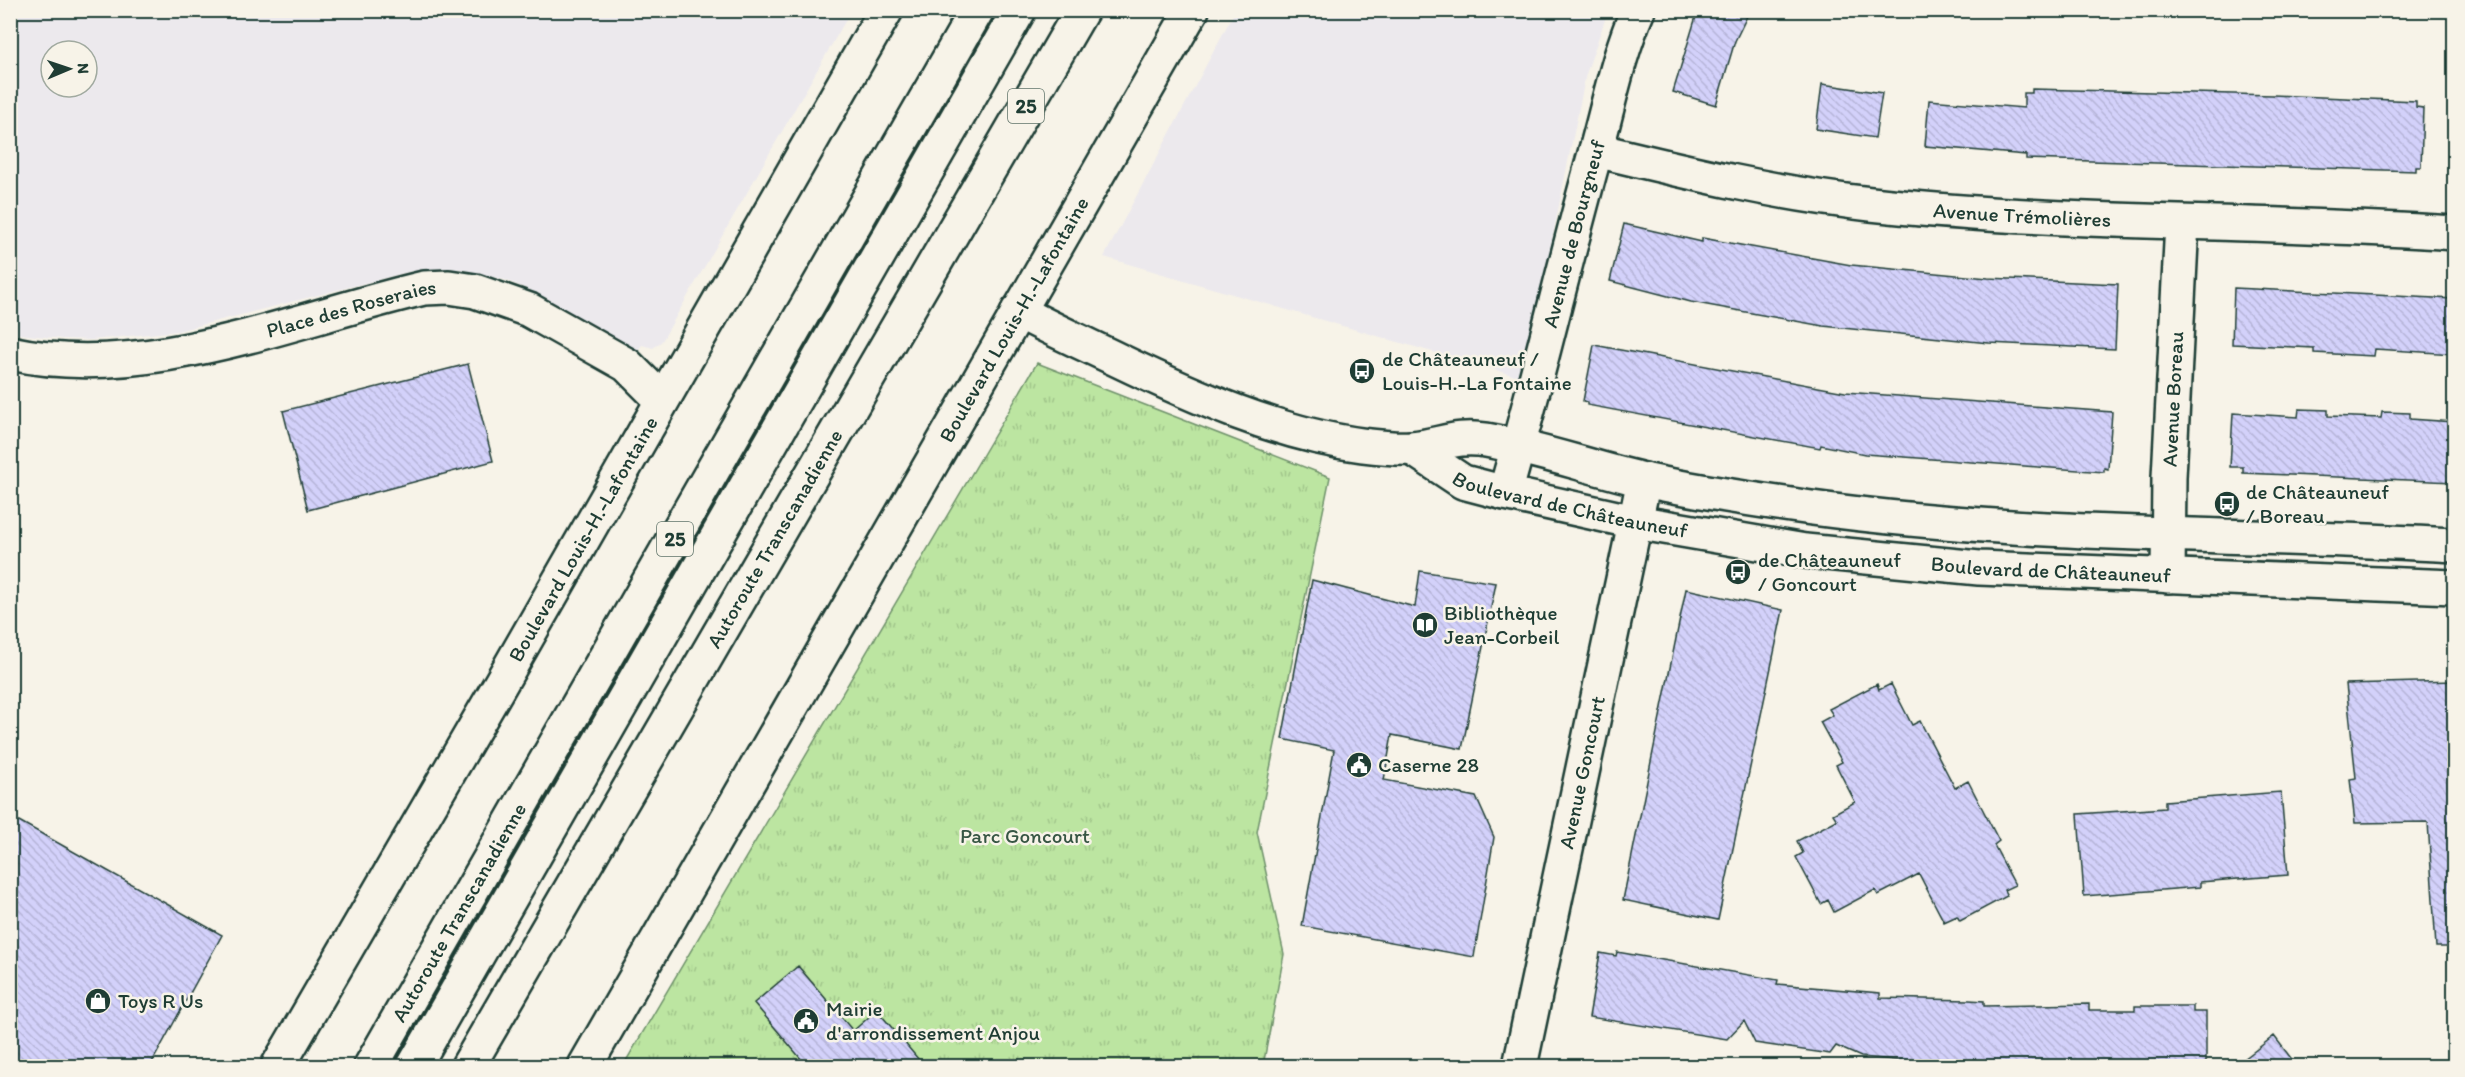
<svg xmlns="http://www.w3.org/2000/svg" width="2465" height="1077" viewBox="0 0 2465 1077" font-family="Itim,sans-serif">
<defs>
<pattern id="grass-tufts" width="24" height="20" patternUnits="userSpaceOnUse" patternTransform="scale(1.5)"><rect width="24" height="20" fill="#bce5a1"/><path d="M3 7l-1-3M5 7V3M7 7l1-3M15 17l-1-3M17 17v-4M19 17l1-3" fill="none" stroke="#a1c58b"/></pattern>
<pattern id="building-back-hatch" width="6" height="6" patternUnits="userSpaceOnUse" patternTransform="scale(1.5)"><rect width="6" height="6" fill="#d3d1fa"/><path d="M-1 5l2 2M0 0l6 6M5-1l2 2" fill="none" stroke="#b5b4d7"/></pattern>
</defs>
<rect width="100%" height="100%" fill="#f7f3e8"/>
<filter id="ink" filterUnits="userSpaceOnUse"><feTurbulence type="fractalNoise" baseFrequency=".0167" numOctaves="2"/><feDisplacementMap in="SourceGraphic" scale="12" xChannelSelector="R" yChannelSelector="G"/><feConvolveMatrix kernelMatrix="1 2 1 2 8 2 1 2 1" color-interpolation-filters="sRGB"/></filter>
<g filter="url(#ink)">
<path fill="#ece9ed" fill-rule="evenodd" d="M 10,11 L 11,10 L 851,11 L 662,341 L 653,348 L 642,345 L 638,350 L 527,289 L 505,280 L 459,269 L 412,271 L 178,331 L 92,340 L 62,339 L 11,333 L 10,231 L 16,196 L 19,147 L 11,80 ZM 51,51 L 87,51 L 87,87 L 51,87 Z
M 1235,11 L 1608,11 L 1586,74 L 1535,322 L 1519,377 L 1104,257 Z"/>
<path fill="url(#grass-tufts)" stroke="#6e916a" stroke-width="1.5" d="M 1037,363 L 1330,477 L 1257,832 L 1284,954 L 1263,1066 L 623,1066 Z"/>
<path fill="url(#building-back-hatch)" stroke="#1f3d34" stroke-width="1.5" d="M 1698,10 L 1750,10 L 1735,41 L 1716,105 L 1673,92 Z
M 1822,84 L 1882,93 L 1875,138 L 1816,129 Z
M 2032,89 L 2273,95 L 2416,101 L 2416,107 L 2423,108 L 2421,167 L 2416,167 L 2416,171 L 2026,159 L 2026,155 L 1925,146 L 1929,100 L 2024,108 L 2024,93 L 2032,93 Z
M 1624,224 L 1702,242 L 1702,238 L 1851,265 L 1988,278 L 2118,284 L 2115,349 L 1989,343 L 1823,326 L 1691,302 L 1610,281 Z
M 2234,288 L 2454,299 L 2454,354 L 2375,349 L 2374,356 L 2314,353 L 2314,348 L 2232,344 Z
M 1594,345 L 1845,392 L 2112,412 L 2108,469 L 2104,468 L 2104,472 L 1865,454 L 1821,445 L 1820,448 L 1587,405 L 1587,402 L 1583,401 Z
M 468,364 L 493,461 L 308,510 L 283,411 Z
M 2299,409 L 2328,410 L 2328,416 L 2381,418 L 2382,412 L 2410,413 L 2410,419 L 2454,422 L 2454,482 L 2243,473 L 2243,467 L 2230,467 L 2233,413 L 2298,417 Z
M 1420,571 L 1496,583 L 1462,749 L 1392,735 L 1384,780 L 1476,797 L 1494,837 L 1474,957 L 1302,926 L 1334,750 L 1282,739 L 1312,580 L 1415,607 Z
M 1686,589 L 1783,610 L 1718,920 L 1623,900 Z
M 2454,681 L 2454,947 L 2436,947 L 2428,822 L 2355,823 L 2350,779 L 2356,778 L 2346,684 Z
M 1877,684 L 1879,690 L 1891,684 L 1912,725 L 1920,721 L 1955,788 L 1968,781 L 1999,841 L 1994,845 L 2015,885 L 2004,890 L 2007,896 L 1960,921 L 1957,916 L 1944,922 L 1919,874 L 1878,895 L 1875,890 L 1834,912 L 1828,900 L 1821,904 L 1796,857 L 1803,853 L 1797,841 L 1837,820 L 1833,814 L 1855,802 L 1836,765 L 1842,762 L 1820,722 L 1833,715 L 1829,709 Z
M 2281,792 L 2288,875 L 2200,882 L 2200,887 L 2084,896 L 2078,814 L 2165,808 L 2165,801 Z
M 10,816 L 222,935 L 150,1066 L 10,1066 Z
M 1617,952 L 1778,980 L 1777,984 L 1880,993 L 1880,998 L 1969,1000 L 1984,1001 L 1984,1006 L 2089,1004 L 2089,1010 L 2135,1010 L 2135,1006 L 2193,1006 L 2193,1012 L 2206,1012 L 2206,1066 L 2046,1065 L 2012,1066 L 1967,1064 L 1964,1060 L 1940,1058 L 1935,1062 L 1907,1061 L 1861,1057 L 1836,1046 L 1830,1054 L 1755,1043 L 1744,1021 L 1727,1039 L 1589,1017 L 1600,953 L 1616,956 Z
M 798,966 L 853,1031 L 877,1010 L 924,1066 L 807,1066 L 754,1003 Z
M 2274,1036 L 2297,1066 L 2235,1066 Z"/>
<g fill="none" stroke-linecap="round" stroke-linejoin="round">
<g stroke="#1f3d34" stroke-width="38">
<g id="street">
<path id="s1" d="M 1596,150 C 1687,172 1778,194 1871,204 C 2065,225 2260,220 2454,233"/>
<path id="s2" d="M 10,353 C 148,383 292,319 424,288 L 449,287 L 475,291 L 529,310 L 627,365 L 662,400"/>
<path id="s3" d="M 1505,493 C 1538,379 1564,264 1596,150 C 1609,104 1618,55 1638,10"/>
<path id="s4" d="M 2168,576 L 2169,477 L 2182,223"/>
<path id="s5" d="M 1520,1066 L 1644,480"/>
</g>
</g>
<g stroke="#1f3d34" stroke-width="38">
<g id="secondary">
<path d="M 1018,311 C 1051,329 1085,344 1118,360 C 1193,396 1278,434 1362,445 C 1378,447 1398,449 1413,448 C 1441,445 1457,435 1486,440 C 1540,449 1591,468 1644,480 C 1699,492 1756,500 1812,508 C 2025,537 2241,533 2454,545"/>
<path id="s6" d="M 1412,448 L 1463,482 L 1505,493 L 1635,522 L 1805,551 L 1979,568 L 2454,587"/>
<path id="s7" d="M 278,1066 L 502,681 L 886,10"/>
<path id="s8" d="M 585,1066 L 1192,10"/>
</g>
</g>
<g stroke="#1f3d34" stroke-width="38">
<g id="highway">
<path id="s9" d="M 371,1066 L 977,10"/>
<path d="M 414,1066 L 1019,10"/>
<path id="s10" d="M 468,1066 L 1082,10"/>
</g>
</g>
<use href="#street" stroke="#f7f3e8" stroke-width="33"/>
<use href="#secondary" stroke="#f7f3e8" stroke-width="33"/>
<use href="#highway" stroke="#f7f3e8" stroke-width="33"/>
</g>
</g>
<defs>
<g id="bus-disc" transform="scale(1.35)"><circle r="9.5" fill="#1f3d34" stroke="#f7f3e8"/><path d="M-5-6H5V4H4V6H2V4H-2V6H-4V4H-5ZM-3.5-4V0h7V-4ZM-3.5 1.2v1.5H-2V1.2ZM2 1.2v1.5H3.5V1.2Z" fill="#fff"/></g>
<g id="library-disc" transform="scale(1.35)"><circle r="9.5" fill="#1f3d34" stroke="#f7f3e8"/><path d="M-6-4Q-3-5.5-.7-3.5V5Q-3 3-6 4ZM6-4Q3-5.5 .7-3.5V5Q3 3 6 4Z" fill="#fff"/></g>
<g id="civic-disc" transform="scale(1.35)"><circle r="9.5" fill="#1f3d34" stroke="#f7f3e8"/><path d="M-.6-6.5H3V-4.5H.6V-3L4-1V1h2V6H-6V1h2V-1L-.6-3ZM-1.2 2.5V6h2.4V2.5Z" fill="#fff"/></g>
<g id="shop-disc" transform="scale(1.35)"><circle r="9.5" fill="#1f3d34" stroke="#f7f3e8"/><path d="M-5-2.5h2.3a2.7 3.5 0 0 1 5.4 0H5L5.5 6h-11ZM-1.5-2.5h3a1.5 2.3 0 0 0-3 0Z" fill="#fff"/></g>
</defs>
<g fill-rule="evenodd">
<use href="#bus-disc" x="1362" y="371"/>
<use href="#bus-disc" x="2227" y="504"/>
<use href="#bus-disc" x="1738" y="572"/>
<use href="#library-disc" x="1425" y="625"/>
<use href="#civic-disc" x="1359" y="765"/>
<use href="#shop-disc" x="98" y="1001"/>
<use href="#civic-disc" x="806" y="1021"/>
</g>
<g text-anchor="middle" stroke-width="5" stroke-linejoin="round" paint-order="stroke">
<g fill="#f7f3e8" stroke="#60746a" stroke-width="1.5">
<rect x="1008" y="89" width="36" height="34" rx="4.5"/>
<rect x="657" y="522" width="36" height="34" rx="4.5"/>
</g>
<g font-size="20" font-weight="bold" fill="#1f3d34">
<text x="1026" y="113">25</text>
<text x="675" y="546">25</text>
</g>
<g font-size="21" fill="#1f3d34" stroke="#f7f3e8">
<text dy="7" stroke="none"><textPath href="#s1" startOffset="432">Avenue Trémolières</textPath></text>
<text dy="7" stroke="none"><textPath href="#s3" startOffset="268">Avenue de Bourgneuf</textPath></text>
<text dy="7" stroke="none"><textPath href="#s2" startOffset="348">Place des Roseraies</textPath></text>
<text dy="7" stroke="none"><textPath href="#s8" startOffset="861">Boulevard Louis-H.-Lafontaine</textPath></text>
<text dy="7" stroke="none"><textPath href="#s4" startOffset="177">Avenue Boreau</textPath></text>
<text dy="7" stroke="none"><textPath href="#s6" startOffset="171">Boulevard de Châteauneuf</textPath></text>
<text dy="7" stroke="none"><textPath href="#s10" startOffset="610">Autoroute Transcanadienne</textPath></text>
<text dy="7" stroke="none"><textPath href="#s7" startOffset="609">Boulevard Louis-H.-Lafontaine</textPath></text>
<text dy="7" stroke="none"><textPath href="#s6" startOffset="657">Boulevard de Châteauneuf</textPath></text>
<text dy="7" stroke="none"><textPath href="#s5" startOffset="300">Avenue Goncourt</textPath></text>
<text dy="7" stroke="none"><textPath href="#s9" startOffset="177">Autoroute Transcanadienne</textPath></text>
</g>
<g font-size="21" fill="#1f3d34" stroke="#f7f3e8" text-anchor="start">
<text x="1382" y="366">de Châteauneuf /<tspan x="1382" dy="24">Louis-H.-La Fontaine</tspan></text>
<text x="2246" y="499">de Châteauneuf<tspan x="2246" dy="24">/ Boreau</tspan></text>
<text x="1758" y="567">de Châteauneuf<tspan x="1758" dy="24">/ Goncourt</tspan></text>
<text x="1444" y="620">Bibliothèque<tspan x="1444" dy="24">Jean-Corbeil</tspan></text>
<text x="1378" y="772">Caserne 28</text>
<text x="118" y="1008">Toys R Us</text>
<text x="826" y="1016">Mairie<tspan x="826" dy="24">d'arrondissement Anjou</tspan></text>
</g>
<g font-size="21" fill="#375644" stroke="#f7f3e8">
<text x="1025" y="843">Parc Goncourt</text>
</g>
</g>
<rect width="2465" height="1077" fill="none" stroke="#f7f3e8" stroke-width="36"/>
<rect x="18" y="18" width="2429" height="1041" fill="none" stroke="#1f3d34" stroke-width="2" filter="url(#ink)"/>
<g transform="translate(69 69) rotate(88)"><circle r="28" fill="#f7f3e8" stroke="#a1aaa0" stroke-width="1.5"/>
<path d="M0-4.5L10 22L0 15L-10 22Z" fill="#1f3d34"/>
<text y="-9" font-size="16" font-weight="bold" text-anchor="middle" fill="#1f3d34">N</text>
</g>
</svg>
